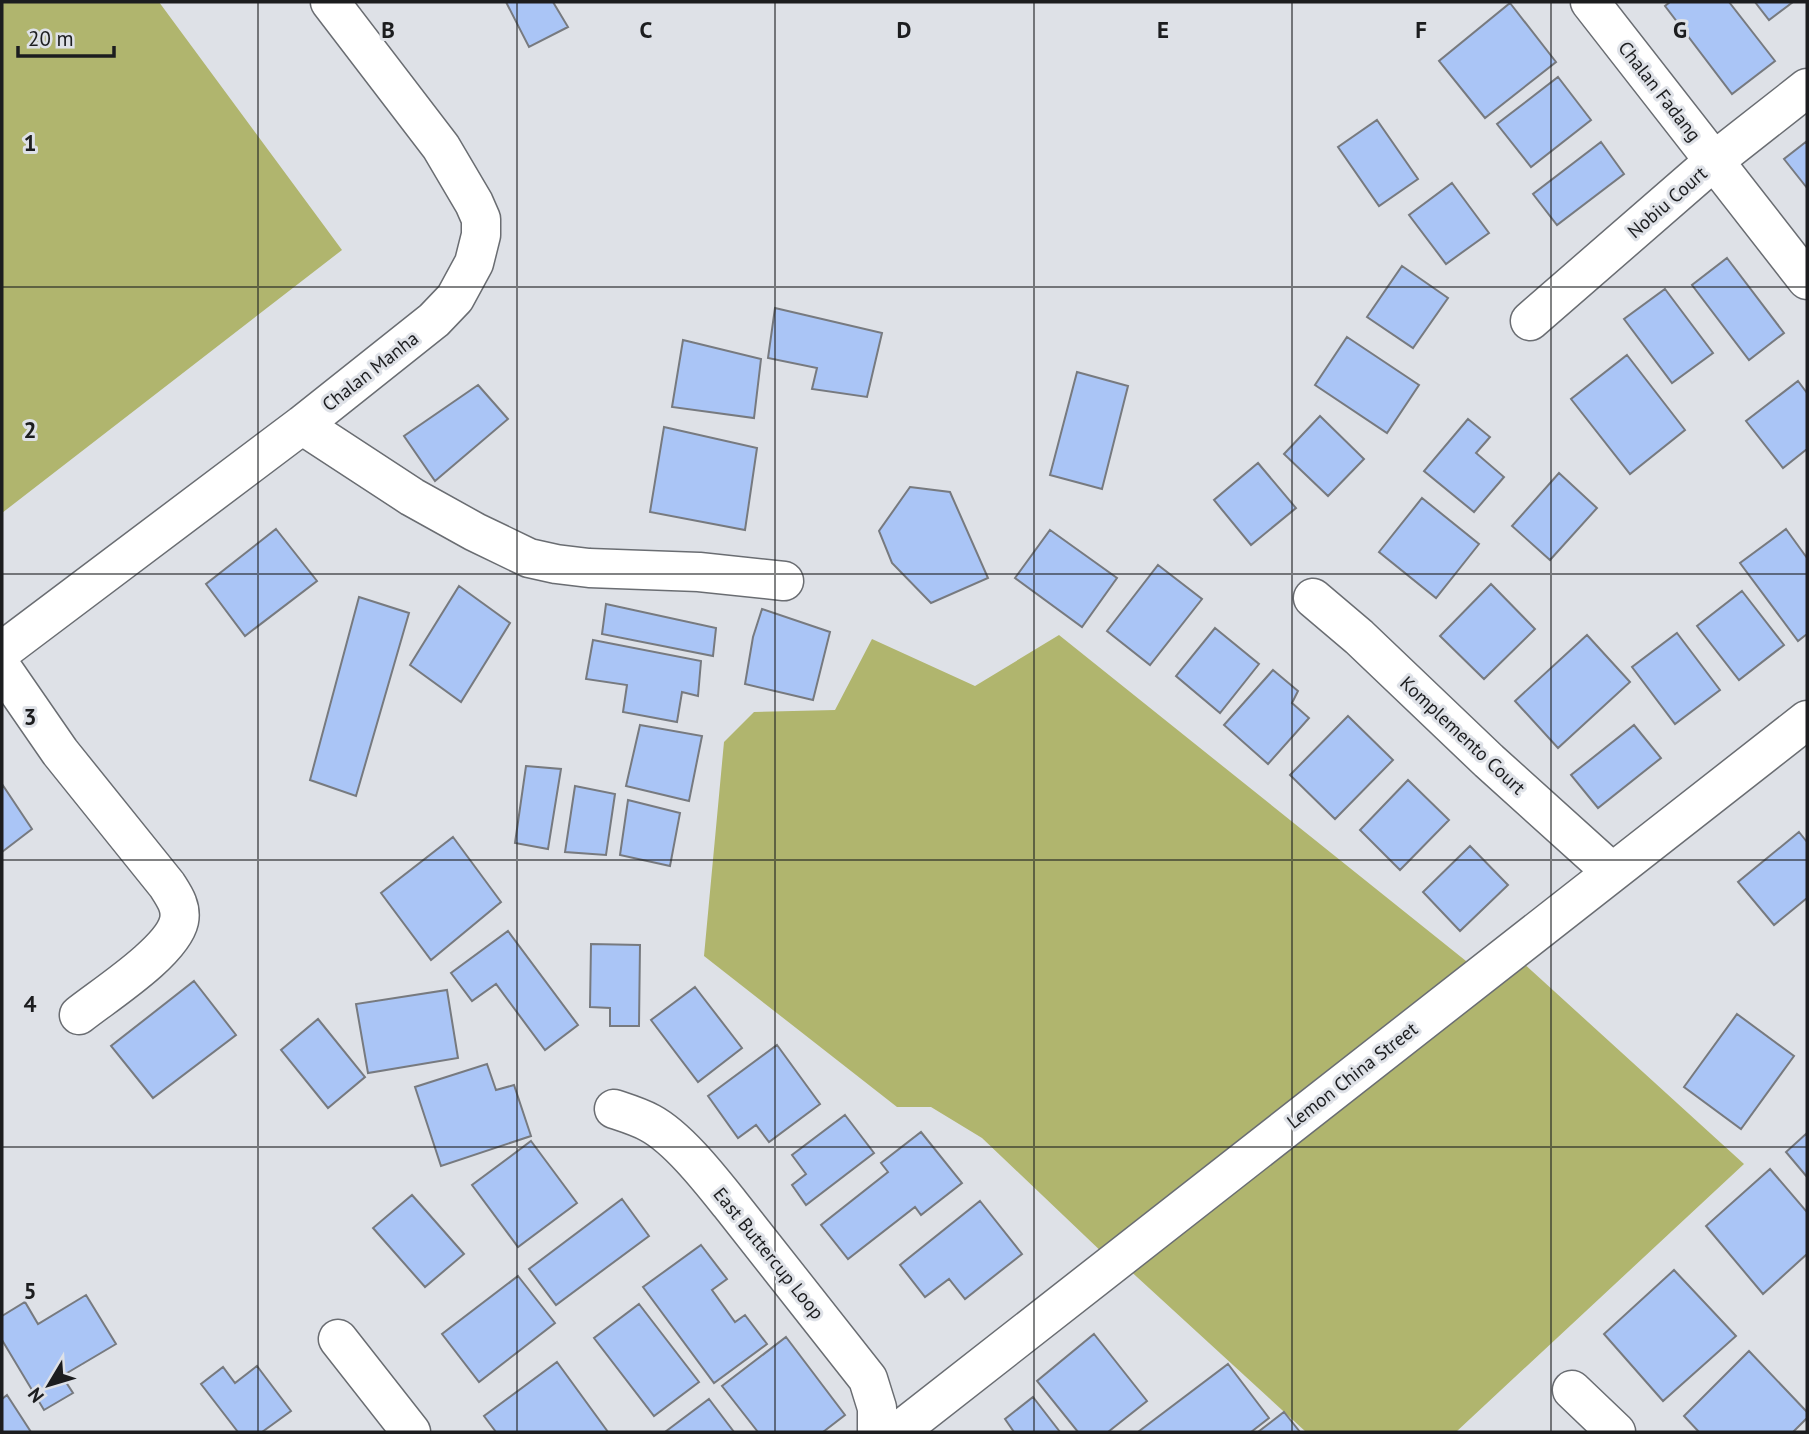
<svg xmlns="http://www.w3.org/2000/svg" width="1809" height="1434" viewBox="0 0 1809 1434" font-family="'PT Sans',sans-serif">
<rect width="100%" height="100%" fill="#dee1e7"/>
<path fill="#b0b56e" d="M 2,2 L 159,2 L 342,250 L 2,513 Z
M 1059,635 L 1471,965 L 1106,1256 L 982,1138 L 931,1107 L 897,1107 L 704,956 L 724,742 L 754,712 L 835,710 L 872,639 L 975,686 Z
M 1510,951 L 1744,1164 L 1456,1432 L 1306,1432 L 1125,1266 Z"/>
<path fill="#aac5f6" stroke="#777a7f" stroke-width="2" d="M 506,2 L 553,2 L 568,27 L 529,47 Z
M 1670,2 L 1729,2 L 1775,61 L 1732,94 L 1665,6 Z
M 1755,2 L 1793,2 L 1769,20 Z
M 1510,3 L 1556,62 L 1485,118 L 1439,61 Z
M 1558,77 L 1591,120 L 1531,167 L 1497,124 Z
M 1377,120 L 1418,179 L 1379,206 L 1338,147 Z
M 1807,141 L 1807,188 L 1784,159 Z
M 1601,142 L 1624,174 L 1557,225 L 1533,194 Z
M 1452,183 L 1489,233 L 1446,264 L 1409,215 Z
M 1727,258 L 1784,333 L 1749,360 L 1692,285 Z
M 1402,266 L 1448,298 L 1413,348 L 1367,317 Z
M 1665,289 L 1713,353 L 1672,383 L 1624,319 Z
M 775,308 L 882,333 L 867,397 L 812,389 L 817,368 L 768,358 Z
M 1347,337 L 1419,385 L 1387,433 L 1315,385 Z
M 683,340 L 761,359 L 754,418 L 672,407 Z
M 1627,355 L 1685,430 L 1630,474 L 1571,399 Z
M 1077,372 L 1128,386 L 1102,489 L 1050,475 Z
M 1798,381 L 1807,393 L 1807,449 L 1783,468 L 1746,421 Z
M 478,385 L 508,419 L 435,481 L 404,436 Z
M 1320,416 L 1364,459 L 1328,496 L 1284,454 Z
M 1468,419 L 1490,437 L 1476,453 L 1504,477 L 1474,512 L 1424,471 Z
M 664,427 L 757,448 L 745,530 L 650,512 Z
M 1258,463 L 1296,508 L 1251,545 L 1214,500 Z
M 1559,473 L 1597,508 L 1550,560 L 1512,526 Z
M 910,487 L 950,492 L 988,578 L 931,603 L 892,563 L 879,531 Z
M 1422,498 L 1479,544 L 1436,598 L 1379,552 Z
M 276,529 L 317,581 L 245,636 L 206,584 Z
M 1786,529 L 1807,558 L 1807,634 L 1798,641 L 1740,563 Z
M 1050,530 L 1117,578 L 1082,627 L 1015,578 Z
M 1158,565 L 1202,599 L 1150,665 L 1107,631 Z
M 1491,584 L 1535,629 L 1484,679 L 1440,636 Z
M 459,586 L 510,623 L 461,702 L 410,665 Z
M 1742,591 L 1784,645 L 1739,680 L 1697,626 Z
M 359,597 L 409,613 L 356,796 L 310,780 Z
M 606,604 L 716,628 L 713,656 L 602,634 Z
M 762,609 L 830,632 L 813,700 L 745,684 L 753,637 Z
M 1215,628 L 1259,664 L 1220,713 L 1176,676 Z
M 1677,633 L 1720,690 L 1675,724 L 1632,667 Z
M 1587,635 L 1630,682 L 1558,748 L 1515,701 Z
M 593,640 L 701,661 L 698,696 L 682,692 L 677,722 L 623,712 L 627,685 L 586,679 Z
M 1273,670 L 1298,691 L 1292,703 L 1309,718 L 1268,764 L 1224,725 Z
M 1348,716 L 1393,760 L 1335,819 L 1290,775 Z
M 640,725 L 702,736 L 689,801 L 626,786 Z
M 1634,725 L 1661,758 L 1598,808 L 1571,775 Z
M 526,766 L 561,769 L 548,849 L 515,843 Z
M 1408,780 L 1449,820 L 1400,870 L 1360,830 Z
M 2,784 L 32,829 L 2,852 Z
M 575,786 L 615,794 L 606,855 L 565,852 Z
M 628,800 L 680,813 L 670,866 L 620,855 Z
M 1799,832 L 1807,842 L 1807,898 L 1774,925 L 1738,882 Z
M 453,837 L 501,902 L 431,960 L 381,893 Z
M 1470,846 L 1508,885 L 1460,931 L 1423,892 Z
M 508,931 L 578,1025 L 545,1050 L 496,984 L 472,1001 L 451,973 Z
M 591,944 L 640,945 L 639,1026 L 610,1026 L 610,1008 L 590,1007 Z
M 194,981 L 236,1035 L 153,1098 L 111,1046 Z
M 695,987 L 742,1048 L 698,1082 L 651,1020 Z
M 447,990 L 458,1058 L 368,1073 L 356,1004 Z
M 1737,1014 L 1794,1056 L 1741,1129 L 1684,1087 Z
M 318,1019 L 365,1077 L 328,1108 L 281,1050 Z
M 777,1045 L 820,1104 L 769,1142 L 756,1125 L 738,1138 L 708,1096 Z
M 487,1064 L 496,1090 L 514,1085 L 531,1136 L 441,1166 L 415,1087 Z
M 845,1115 L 874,1153 L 806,1205 L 792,1185 L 806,1174 L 792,1155 Z
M 921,1132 L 962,1183 L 921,1215 L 915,1207 L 848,1259 L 821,1225 L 888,1172 L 881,1163 Z
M 1807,1133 L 1807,1177 L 1786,1152 Z
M 531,1141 L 577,1203 L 518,1247 L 472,1185 Z
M 1770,1169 L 1807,1212 L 1807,1254 L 1763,1294 L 1706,1226 Z
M 412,1195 L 464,1254 L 425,1287 L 373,1228 Z
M 622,1199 L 649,1236 L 556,1305 L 529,1269 Z
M 980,1201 L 1022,1254 L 965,1299 L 949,1279 L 925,1297 L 900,1265 Z
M 701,1245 L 727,1279 L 712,1290 L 735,1322 L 745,1315 L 767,1344 L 714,1383 L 643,1287 Z
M 1674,1270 L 1736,1336 L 1663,1401 L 1604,1334 Z
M 518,1276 L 555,1323 L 479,1382 L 442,1334 Z
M 86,1295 L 116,1344 L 62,1376 L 73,1393 L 44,1410 L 2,1340 L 2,1316 L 25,1302 L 38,1324 Z
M 639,1304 L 699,1382 L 654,1416 L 594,1338 Z
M 1094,1334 L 1147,1401 L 1108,1432 L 1078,1432 L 1037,1381 Z
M 786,1337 L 845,1415 L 823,1432 L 758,1432 L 722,1386 Z
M 1749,1351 L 1807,1412 L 1807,1418 L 1793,1432 L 1699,1432 L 1684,1416 Z
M 557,1362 L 608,1432 L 496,1432 L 484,1416 Z
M 1228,1364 L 1269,1418 L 1251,1432 L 1138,1432 Z
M 257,1366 L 291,1411 L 262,1432 L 238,1432 L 201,1384 L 223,1367 L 235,1383 Z
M 7,1395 L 31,1432 L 2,1432 L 2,1399 Z
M 1033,1397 L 1060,1432 L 1014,1432 L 1005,1419 Z
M 709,1399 L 734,1432 L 665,1432 Z
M 1284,1412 L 1300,1432 L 1258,1432 Z"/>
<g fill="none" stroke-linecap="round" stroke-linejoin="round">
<g stroke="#6a6d72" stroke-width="41">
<path id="minor" d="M 1590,2 L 1807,280
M 1530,321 L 1714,161 L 1807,88
M 302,425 L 412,497 L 475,532 L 529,558 L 556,564 L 589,568 L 699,572 L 784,581
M 1313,598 L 1359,637 L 1489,761 L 1612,872
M 2,651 L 302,425 L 434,320 L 455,298 L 474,263 L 481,235 L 481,219 L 474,203 L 441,147 L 330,2
M 2,668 L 60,752 L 167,885 C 174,896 182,907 179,921 C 172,952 104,995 79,1015
M 614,1109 C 626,1113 639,1117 650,1123 C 678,1138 710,1179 730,1204 L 868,1379 L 877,1408 L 877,1432
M 338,1339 L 411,1432
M 1572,1390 L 1616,1432
M 898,1432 L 1807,720"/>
</g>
<use href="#minor" stroke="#fff" stroke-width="38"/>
</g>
<path fill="none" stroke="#1c1d1f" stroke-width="2" stroke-opacity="0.55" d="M 258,2 L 258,1432M 517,2 L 517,1432M 775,2 L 775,1432M 1034,2 L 1034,1432M 1292,2 L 1292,1432M 1551,2 L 1551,1432M 2,287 L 1807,287M 2,574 L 1807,574M 2,860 L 1807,860M 2,1147 L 1807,1147"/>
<g text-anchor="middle" stroke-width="6" stroke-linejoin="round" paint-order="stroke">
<g font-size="19" fill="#1c1d1f" stroke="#dee1e7">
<text transform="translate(1660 91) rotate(52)" y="7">Chalan Fadang</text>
<text transform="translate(1667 202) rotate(-41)" y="7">Nobiu Court</text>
<text transform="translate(370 371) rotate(-38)" y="7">Chalan Manha</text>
<text transform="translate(1463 735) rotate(43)" y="7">Komplemento Court</text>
<text transform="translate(1352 1075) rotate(-38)" y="7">Lemon China Street</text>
<text transform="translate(769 1253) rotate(51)" y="7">East Buttercup Loop</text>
</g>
</g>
<g font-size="23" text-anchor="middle" font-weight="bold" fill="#1c1d1f" stroke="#dee1e7" stroke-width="6" stroke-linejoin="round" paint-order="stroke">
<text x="388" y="38">B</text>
<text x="646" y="38">C</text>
<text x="904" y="38">D</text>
<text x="1163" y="38">E</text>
<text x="1421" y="38">F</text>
<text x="1680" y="38">G</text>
<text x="30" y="151">1</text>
<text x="30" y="438">2</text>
<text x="30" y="725">3</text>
<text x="30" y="1012">4</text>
<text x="30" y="1299">5</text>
</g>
<rect width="1809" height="1434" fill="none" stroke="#1c1d1f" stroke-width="7"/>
<g transform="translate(49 1385) rotate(232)" stroke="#dee1e7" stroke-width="5" paint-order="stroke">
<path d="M0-5L12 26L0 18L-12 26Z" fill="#1c1d1f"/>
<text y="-10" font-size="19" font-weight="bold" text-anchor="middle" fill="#1c1d1f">N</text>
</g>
<path d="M18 46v10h96v-10" fill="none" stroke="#1c1d1f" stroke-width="3.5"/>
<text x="28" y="46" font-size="21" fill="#1c1d1f" stroke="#dee1e7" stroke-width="5" paint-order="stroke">20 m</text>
</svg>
